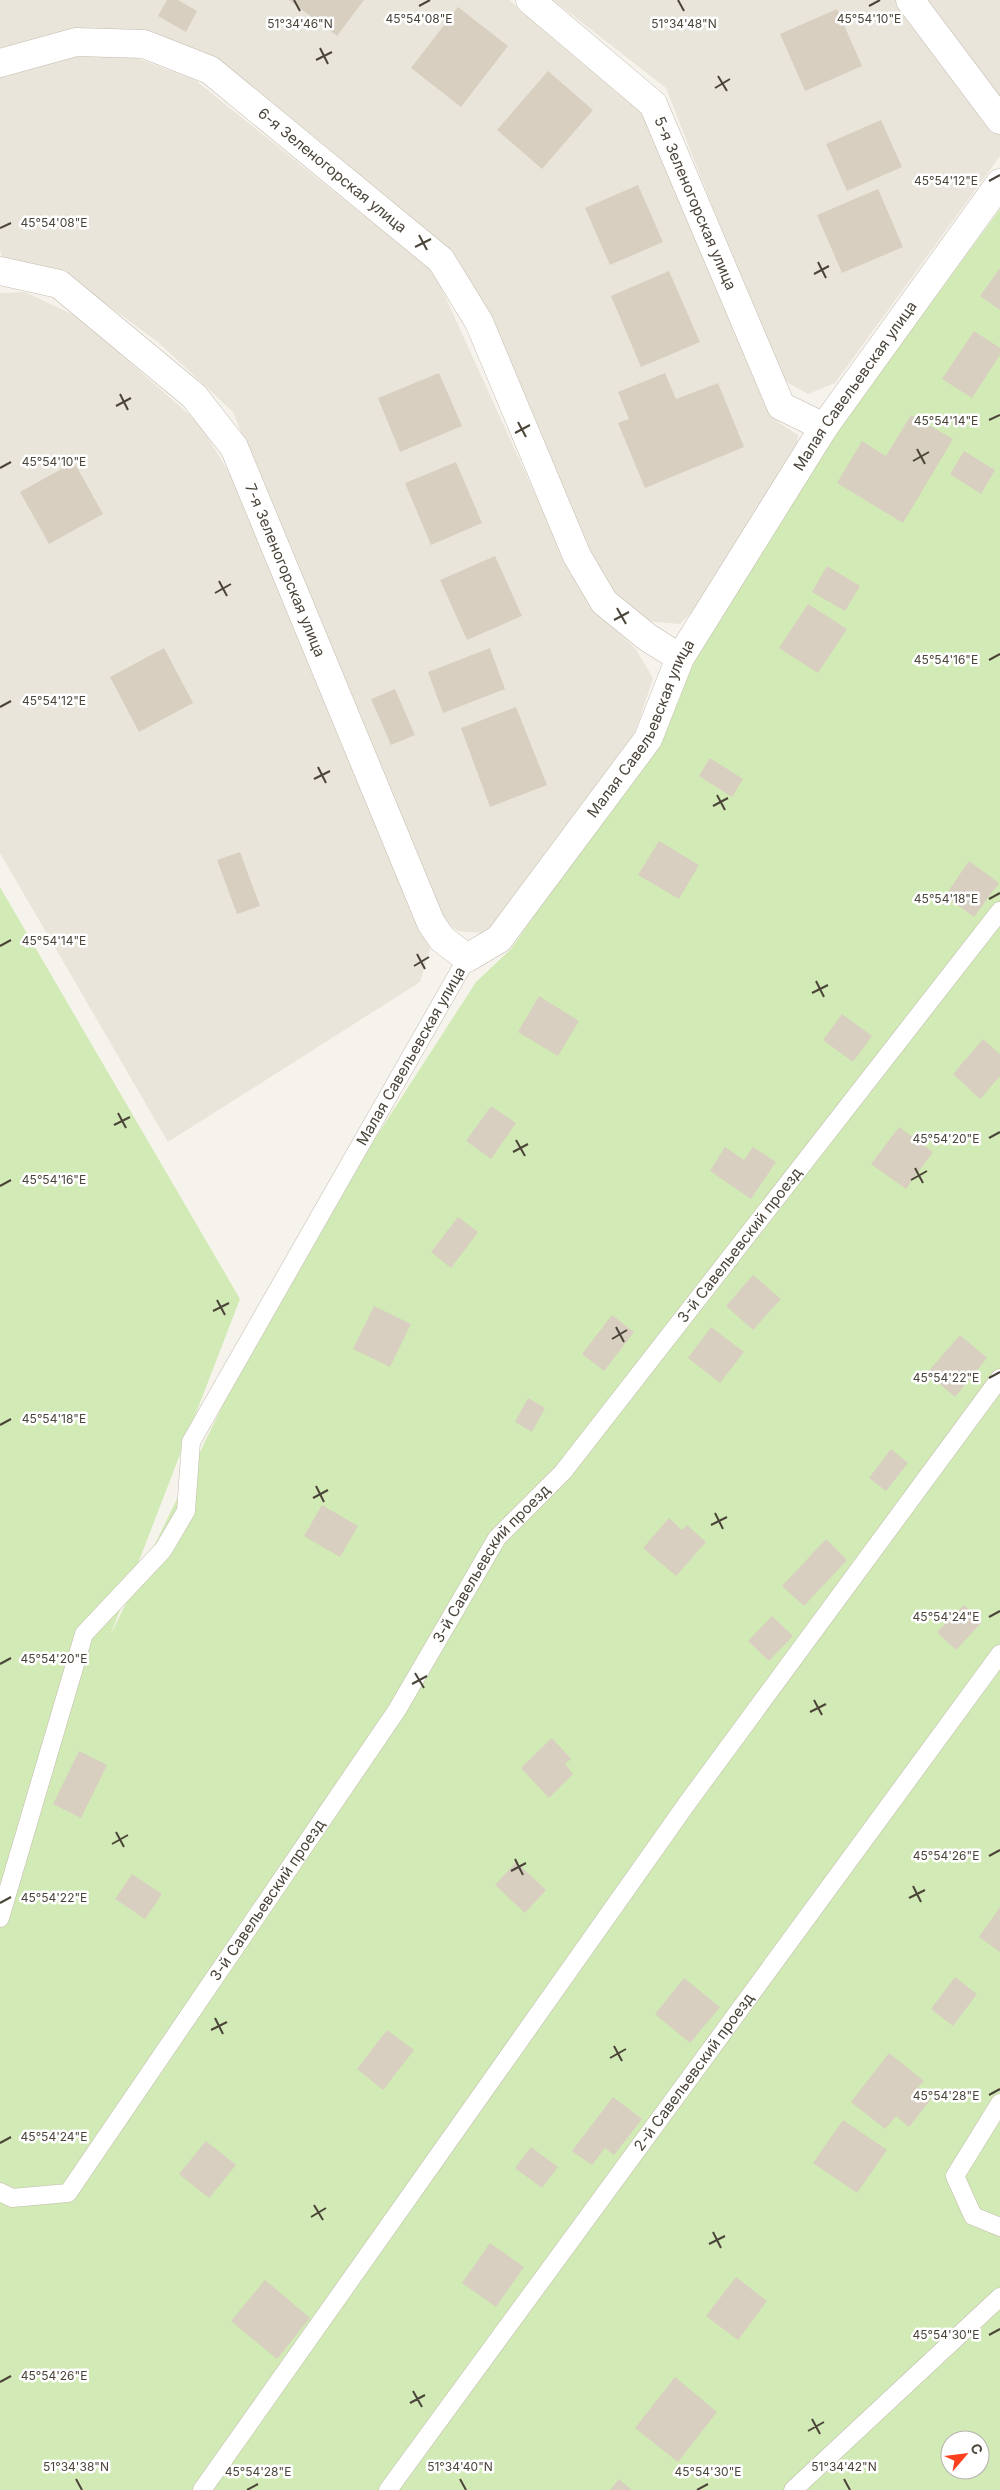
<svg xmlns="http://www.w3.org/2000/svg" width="1000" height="2490" viewBox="0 0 1000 2490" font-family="Inter,sans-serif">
<rect width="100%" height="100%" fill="#f6f3ec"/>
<path fill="#eae5da" d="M 0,0 L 509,0 L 642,112 L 770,412 L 779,423 L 798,435 L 795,457 L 698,606 L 680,624 L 645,621 L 616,596 L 581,538 L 451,254 L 205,57 L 0,50 Z
M 553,0 L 1000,0 L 1000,156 L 835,383 L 808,394 L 788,383 L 773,362 L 666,88 Z
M 118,51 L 195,80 L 434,272 L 566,562 L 597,612 L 635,648 L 653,678 L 636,730 L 498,923 L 481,933 L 458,931 L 436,915 L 233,412 L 159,343 L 67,275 L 3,261 L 0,250 L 0,75 L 42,62 Z
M 25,292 L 78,317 L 199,423 L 237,486 L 430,949 L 420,982 L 168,1142 L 0,853 L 0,293 Z"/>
<path fill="#d2eab5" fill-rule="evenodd" d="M 1000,209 L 1000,2490 L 0,2490 L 0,887 L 240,1299 L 110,1636 L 285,1278 L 476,982 L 511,949 L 654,745 L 687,660 L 822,452 ZM 950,2440 L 980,2440 L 980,2470 L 950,2470 Z"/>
<path fill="#d8cfc1" d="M 167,0 L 178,0 L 197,11 L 186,32 L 158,16 Z
M 289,0 L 364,0 L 337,36 Z
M 458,7 L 508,46 L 461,107 L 411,68 Z
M 837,9 L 862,66 L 805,91 L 780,34 Z
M 548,71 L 593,110 L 542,169 L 497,130 Z
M 881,120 L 902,167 L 847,191 L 826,144 Z
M 638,185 L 663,242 L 610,265 L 585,208 Z
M 878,189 L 903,247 L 842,273 L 817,215 Z
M 1000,268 L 1000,310 L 980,296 Z
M 669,271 L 700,342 L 641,367 L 611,296 Z
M 974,331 L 1000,348 L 1000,355 L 972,398 L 942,379 Z
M 439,373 L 462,426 L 400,452 L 378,398 Z
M 665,373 L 676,399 L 718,383 L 744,447 L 645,488 L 618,423 L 629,419 L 618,392 Z
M 911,415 L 953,439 L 903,523 L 837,483 L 862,441 L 886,456 Z
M 964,451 L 995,470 L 981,494 L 950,474 Z
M 74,462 L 103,514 L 49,544 L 20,492 Z
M 456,462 L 482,523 L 431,545 L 405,483 Z
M 495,556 L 522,616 L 467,640 L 440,580 Z
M 827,566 L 860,586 L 845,611 L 812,592 Z
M 808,604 L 847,629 L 818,673 L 779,648 Z
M 164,648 L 193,703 L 139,732 L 110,677 Z
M 490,648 L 505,689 L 443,713 L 428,672 Z
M 395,689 L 415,735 L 391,745 L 371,699 Z
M 516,707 L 547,785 L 490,807 L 461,728 Z
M 710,758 L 743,779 L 732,797 L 699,776 Z
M 659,841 L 699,865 L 679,899 L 638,875 Z
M 240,852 L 260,906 L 237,914 L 217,860 Z
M 969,861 L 999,883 L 974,917 L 945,896 Z
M 539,996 L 579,1021 L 558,1056 L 518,1032 Z
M 842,1014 L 872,1036 L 853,1062 L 823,1040 Z
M 983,1039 L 1000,1054 L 1000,1076 L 980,1099 L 953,1074 Z
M 491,1106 L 516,1123 L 491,1159 L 466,1141 Z
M 899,1127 L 933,1152 L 906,1189 L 871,1164 Z
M 725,1147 L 744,1160 L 753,1147 L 776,1162 L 751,1199 L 710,1171 Z
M 458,1217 L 478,1232 L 451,1268 L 431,1252 Z
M 753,1275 L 781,1299 L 753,1330 L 726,1306 Z
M 374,1306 L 411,1324 L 390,1367 L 353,1349 Z
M 612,1315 L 634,1332 L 604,1371 L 582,1354 Z
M 711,1327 L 744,1352 L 720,1383 L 688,1358 Z
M 960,1335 L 987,1358 L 955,1397 L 927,1373 Z
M 528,1398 L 545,1408 L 532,1432 L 515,1422 Z
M 891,1449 L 908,1463 L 886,1491 L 869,1478 Z
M 322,1505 L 358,1526 L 340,1557 L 304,1536 Z
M 669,1518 L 682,1530 L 687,1525 L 706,1542 L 676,1576 L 643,1548 Z
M 826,1539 L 847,1560 L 804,1606 L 782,1586 Z
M 964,1605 L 982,1622 L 956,1650 L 937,1632 Z
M 772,1616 L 793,1636 L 769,1661 L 748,1641 Z
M 552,1738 L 571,1759 L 565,1764 L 573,1774 L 549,1798 L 521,1768 Z
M 79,1751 L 107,1765 L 81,1818 L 53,1804 Z
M 516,1862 L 546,1890 L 525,1913 L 495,1885 Z
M 132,1874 L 162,1894 L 145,1919 L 115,1899 Z
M 1000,1907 L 1000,1952 L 979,1937 Z
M 955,1977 L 977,1994 L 953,2026 L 931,2009 Z
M 684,1978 L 720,2007 L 690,2043 L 655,2014 Z
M 387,2030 L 414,2050 L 383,2090 L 357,2069 Z
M 889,2053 L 924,2081 L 918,2087 L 932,2098 L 909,2127 L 896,2116 L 885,2129 L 851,2102 Z
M 613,2097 L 642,2119 L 614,2155 L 605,2148 L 592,2165 L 572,2151 Z
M 843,2120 L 887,2150 L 857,2193 L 813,2163 Z
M 206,2141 L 236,2165 L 209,2198 L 179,2174 Z
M 531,2147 L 558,2167 L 542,2188 L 515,2168 Z
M 490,2243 L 524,2267 L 496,2307 L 462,2283 Z
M 736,2277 L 767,2301 L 738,2340 L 706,2316 Z
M 265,2280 L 310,2318 L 277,2359 L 231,2321 Z
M 675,2377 L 717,2412 L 678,2462 L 635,2428 Z
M 619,2479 L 632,2490 L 610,2490 Z"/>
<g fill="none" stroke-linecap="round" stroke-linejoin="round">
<g stroke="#c2bbae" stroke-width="19">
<g id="lane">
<path id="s1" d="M 0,1918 L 84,1634 L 163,1550 L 186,1511 L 191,1442 L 467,958"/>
<path d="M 1000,2103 L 955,2176 L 973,2216 L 1000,2227"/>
<path id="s2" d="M 0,2192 L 12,2198 L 68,2193 L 397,1710 L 497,1538 L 563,1472 L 1000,911"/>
<path d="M 202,2490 L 688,1802 L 1000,1378"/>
<path id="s3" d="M 388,2490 L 1000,1654"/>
<path d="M 793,2490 L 1000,2297"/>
</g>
</g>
<g stroke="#c2bbae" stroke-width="29">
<g id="street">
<path id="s4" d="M 530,0 L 653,104 L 781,406 L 824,427"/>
<path d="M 910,0 L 1000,120"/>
<path id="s5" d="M 0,63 L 76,42 L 144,44 L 210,70 L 441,260 L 479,322 L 577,556 L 604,602 L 647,637 L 680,658"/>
<path id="s6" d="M 0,271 L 59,284 L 194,396 L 234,447 L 431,923 L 442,939 L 467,958 L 499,939 L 648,739 L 680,658 L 824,427 L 1000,183"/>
</g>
</g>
<use href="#lane" stroke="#fff" stroke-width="18"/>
<use href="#street" stroke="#fff" stroke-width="28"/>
</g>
<path fill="none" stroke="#4b4439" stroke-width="2" d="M 294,0 L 300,11M 678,0 L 684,11M 419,6 L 430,0M 869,6 L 880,0M 320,48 L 328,64M 316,60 L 332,52M 718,76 L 727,91M 715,88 L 730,79M 989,181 L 1000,175M 0,228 L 11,223M 419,235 L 427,250M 415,247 L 431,239M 818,262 L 826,278M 814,274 L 829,266M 120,394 L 128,410M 116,406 L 131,398M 989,420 L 1000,415M 518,422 L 526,437M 515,433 L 530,425M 917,449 L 925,464M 913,461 L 929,452M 0,468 L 11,462M 219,581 L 227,596M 215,593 L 231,584M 617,608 L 626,624M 614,620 L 629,612M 989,660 L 1000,654M 0,707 L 11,701M 318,767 L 326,783M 314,779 L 330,771M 717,795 L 725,810M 713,806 L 728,798M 989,899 L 1000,893M 0,946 L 11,940M 417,954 L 425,969M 414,966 L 429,957M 816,981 L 824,997M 812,993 L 828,985M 118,1113 L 126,1128M 114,1125 L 130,1117M 989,1138 L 1000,1132M 516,1140 L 525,1156M 513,1152 L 528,1144M 915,1168 L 923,1183M 911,1180 L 927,1171M 0,1186 L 11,1180M 217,1300 L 225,1315M 213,1311 L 229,1303M 616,1327 L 624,1342M 612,1339 L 627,1330M 989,1378 L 1000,1372M 0,1425 L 11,1419M 316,1486 L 324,1502M 313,1498 L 328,1490M 715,1513 L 723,1529M 711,1525 L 727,1517M 989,1617 L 1000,1611M 0,1664 L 11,1658M 415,1673 L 424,1688M 412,1684 L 427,1676M 814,1700 L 822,1715M 810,1712 L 826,1704M 116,1832 L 124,1847M 112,1844 L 128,1835M 989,1856 L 1000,1850M 515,1859 L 523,1875M 511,1871 L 526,1863M 913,1886 L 921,1902M 909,1898 L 925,1890M 0,1903 L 11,1897M 215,2018 L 223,2034M 211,2030 L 227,2022M 614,2046 L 622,2061M 610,2058 L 626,2049M 989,2095 L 1000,2089M 0,2143 L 11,2137M 314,2205 L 323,2220M 311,2217 L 326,2208M 713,2232 L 721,2248M 709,2244 L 725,2236M 989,2335 L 1000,2329M 0,2382 L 11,2376M 413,2391 L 422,2407M 410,2403 L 425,2395M 812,2419 L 820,2434M 808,2431 L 824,2422M 76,2479 L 82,2490M 460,2479 L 466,2490M 844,2479 L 850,2490M 247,2490 L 258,2484M 697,2490 L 708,2484"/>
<g text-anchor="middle" stroke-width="5" stroke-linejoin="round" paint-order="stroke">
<g font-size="15" fill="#4b4439" stroke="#fff">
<text dy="5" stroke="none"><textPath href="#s5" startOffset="376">6-я Зеленогорская улица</textPath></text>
<text dy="5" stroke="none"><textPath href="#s4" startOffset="269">5-я Зеленогорская улица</textPath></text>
<text dy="5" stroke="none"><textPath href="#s6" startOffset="1564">Малая Савельевская улица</textPath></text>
<text dy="5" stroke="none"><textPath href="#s6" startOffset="434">7-я Зеленогорская улица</textPath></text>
<text dy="5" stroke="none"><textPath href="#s6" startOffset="1159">Малая Савельевская улица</textPath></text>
<text dy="5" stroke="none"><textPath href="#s1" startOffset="970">Малая Савельевская улица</textPath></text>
<text dy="5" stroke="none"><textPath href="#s2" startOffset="1234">3-й Савельевский проезд</textPath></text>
<text dy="5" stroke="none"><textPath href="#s2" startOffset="829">3-й Савельевский проезд</textPath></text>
<text dy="5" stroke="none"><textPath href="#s2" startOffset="424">3-й Савельевский проезд</textPath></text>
<text dy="5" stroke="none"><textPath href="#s3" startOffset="518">2-й Савельевский проезд</textPath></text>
</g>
</g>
<g font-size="12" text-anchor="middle" fill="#4b4439" stroke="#fff" stroke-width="5" stroke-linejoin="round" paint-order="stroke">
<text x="419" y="23">45°54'08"E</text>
<text x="869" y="23">45°54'10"E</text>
<text x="300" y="28">51°34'46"N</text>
<text x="684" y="28">51°34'48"N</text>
<text x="946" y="185">45°54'12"E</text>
<text x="54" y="227">45°54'08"E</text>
<text x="946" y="425">45°54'14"E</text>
<text x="54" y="466">45°54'10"E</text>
<text x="946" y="664">45°54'16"E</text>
<text x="54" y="705">45°54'12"E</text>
<text x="946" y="903">45°54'18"E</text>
<text x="54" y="945">45°54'14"E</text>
<text x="946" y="1143">45°54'20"E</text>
<text x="54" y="1184">45°54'16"E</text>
<text x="946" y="1382">45°54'22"E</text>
<text x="54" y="1423">45°54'18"E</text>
<text x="946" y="1621">45°54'24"E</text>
<text x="54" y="1663">45°54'20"E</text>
<text x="946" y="1860">45°54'26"E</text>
<text x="54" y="1902">45°54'22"E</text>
<text x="946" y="2100">45°54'28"E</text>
<text x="54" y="2141">45°54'24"E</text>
<text x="946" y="2339">45°54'30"E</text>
<text x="54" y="2380">45°54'26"E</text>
<text x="76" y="2471">51°34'38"N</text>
<text x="460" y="2471">51°34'40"N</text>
<text x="844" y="2471">51°34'42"N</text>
<text x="258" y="2476">45°54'28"E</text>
<text x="708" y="2476">45°54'30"E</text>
</g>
<g transform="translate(965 2455) rotate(62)"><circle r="24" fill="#ffffff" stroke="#b7b4b0"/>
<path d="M0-4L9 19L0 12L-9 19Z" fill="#fc3f1d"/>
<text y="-8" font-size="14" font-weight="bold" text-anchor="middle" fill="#4b4439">С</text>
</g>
</svg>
